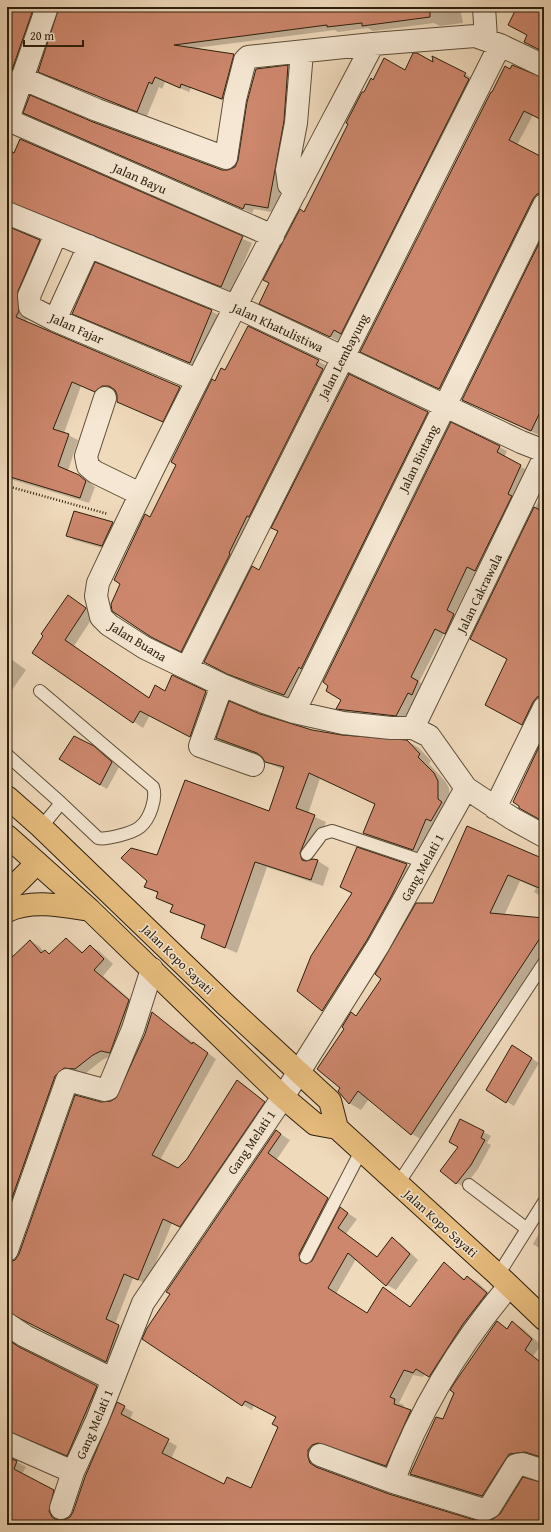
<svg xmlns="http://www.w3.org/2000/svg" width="551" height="1532" viewBox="0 0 551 1532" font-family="'Gentium Book Plus',serif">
<rect width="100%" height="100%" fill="#f0dabc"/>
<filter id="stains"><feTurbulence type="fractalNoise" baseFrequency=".005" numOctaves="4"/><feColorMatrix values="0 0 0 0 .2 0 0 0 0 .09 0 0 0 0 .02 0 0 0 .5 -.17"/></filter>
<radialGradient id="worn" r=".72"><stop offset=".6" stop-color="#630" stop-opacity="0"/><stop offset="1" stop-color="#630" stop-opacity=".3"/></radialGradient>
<path fill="#0003" d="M 7,7 L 46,7 L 7,114 Z
M 60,7 L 460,7 L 463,23 L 440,26 L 434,23 L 373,31 L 368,28 L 338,32 L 335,30 L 195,48 L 234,55 L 244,61 L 232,104 L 191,88 L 189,92 L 165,82 L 162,89 L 159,87 L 147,116 L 49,77 L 39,71 Z
M 434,57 L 476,80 L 341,342 L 271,309 L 305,213 L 364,94 L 373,81 L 434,63 Z
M 288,66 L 297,72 L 292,127 L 277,213 L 254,209 L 252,213 L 25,113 L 92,123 L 221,171 L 229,171 L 236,167 L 239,160 L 256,70 Z
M 544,79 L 544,120 L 533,115 L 517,145 L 544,159 L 544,201 L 448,393 L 369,356 Z
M 20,140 L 252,243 L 231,292 L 22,206 L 15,206 L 7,211 L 7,151 L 15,154 Z
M 7,228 L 49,246 L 26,322 L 189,393 L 173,427 L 118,401 L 116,391 L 112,391 L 105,397 L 81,386 L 64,433 L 78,440 L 68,471 L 89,482 L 95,487 L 89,503 L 7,478 Z
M 544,236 L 544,425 L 539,435 L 463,400 Z
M 211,311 L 220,316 L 199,368 L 73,313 Z
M 318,361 L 329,367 L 192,657 L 163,643 L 151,518 L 215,382 L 226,372 Z
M 428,413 L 438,419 L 295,701 L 239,679 L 215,668 L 279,531 Z
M 499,447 L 507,451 L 504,458 L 529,471 L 484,575 L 476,571 L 454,615 L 462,620 L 453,638 L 444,633 L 419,682 L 426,686 L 405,720 L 345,713 L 337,708 Z
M 544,490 L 544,704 L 530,728 L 494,709 L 508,659 L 471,639 Z
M 75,512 L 113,523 L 120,527 L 109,550 L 74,540 L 67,535 Z
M 78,602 L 95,614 L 74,646 L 150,698 L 166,692 L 173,676 L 215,698 L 200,741 L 150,715 L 143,728 L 33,653 Z
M 7,656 L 26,670 L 7,697 Z
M 260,715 L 312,731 L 342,736 L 407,741 L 419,748 L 431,761 L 429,764 L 445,781 L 449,788 L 449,806 L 424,856 L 376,840 L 364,833 L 375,804 L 320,778 L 308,814 L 326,822 L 311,861 L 318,861 L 329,868 L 323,886 L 267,867 L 237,953 L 202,938 L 206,927 L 171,911 L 173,906 L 157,898 L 159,894 L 146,887 L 157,856 L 270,813 L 284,770 L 266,762 L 264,757 L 229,745 L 217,738 Z
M 93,747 L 119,767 L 107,789 L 100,785 Z
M 544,861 L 544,898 L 534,892 L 536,888 L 520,881 L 504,916 L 544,919 L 544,957 L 424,1141 L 412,1134 L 369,1099 L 361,1110 L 349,1103 L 342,1088 L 345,1029 L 352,1013 L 357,1016 L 433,904 Z
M 406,865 L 417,871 L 334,1017 L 298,991 Z
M 66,939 L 84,953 L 90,946 L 99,951 L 113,964 L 103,976 L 138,1006 L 111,1056 L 102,1060 L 85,1074 L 73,1073 L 7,1243 L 7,957 L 11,954 L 15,956 L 30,941 L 39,946 L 44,952 L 45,951 L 51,954 Z
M 152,1013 L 216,1059 L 160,1160 L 178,1169 L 188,1160 L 237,1081 L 273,1108 L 189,1231 L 172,1223 L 147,1284 L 133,1278 L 115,1324 L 128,1331 L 116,1366 L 42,1330 L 18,1316 L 11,1317 L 7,1321 L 7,1263 L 16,1260 L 101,1103 L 111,1102 L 117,1099 L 145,1034 Z
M 520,1051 L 539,1063 L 514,1106 L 488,1090 Z
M 276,1131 L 290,1140 L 277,1159 L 337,1204 L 308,1259 L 309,1264 L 313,1262 L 341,1209 L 357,1219 L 346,1234 L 378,1257 L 392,1239 L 401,1244 L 418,1260 L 396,1290 L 387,1285 L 356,1259 L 336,1294 L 368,1314 L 383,1288 L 411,1307 L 444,1264 L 466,1280 L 468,1277 L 477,1282 L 496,1299 L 438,1381 L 425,1373 L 423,1377 L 413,1375 L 399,1403 L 404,1405 L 403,1408 L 420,1416 L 395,1470 L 328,1447 L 317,1463 L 320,1469 L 388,1495 L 481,1523 L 490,1522 L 544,1484 L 544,1525 L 7,1525 L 7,1457 L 26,1467 L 22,1474 L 62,1496 L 58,1517 L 60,1521 L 64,1521 L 70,1518 L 124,1407 L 133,1412 L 130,1420 L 177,1446 L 171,1459 L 225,1485 L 252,1490 L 279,1427 L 277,1417 L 254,1405 L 252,1410 L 243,1405 L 144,1339 Z
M 483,1132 L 491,1136 L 487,1143 L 491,1145 L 478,1169 L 464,1187 L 457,1183 L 460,1147 Z
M 544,1225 L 544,1251 L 533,1244 Z
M 497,1323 L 508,1329 L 513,1323 L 522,1328 L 541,1345 L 533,1356 L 544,1364 L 544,1460 L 530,1456 L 491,1501 L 420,1479 L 411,1474 L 444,1421 Z
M 7,1338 L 24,1351 L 106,1392 L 76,1460 L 22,1436 L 16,1435 L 7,1440 Z"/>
<path fill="#cd876d" stroke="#2c1f0c" d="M 7,7 L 34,7 L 7,84 Z
M 59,7 L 430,7 L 430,17 L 362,26 L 362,23 L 327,27 L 327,25 L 174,45 L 234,54 L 222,99 L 181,84 L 180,88 L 155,77 L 152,84 L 149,82 L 137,112 L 38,72 Z
M 517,7 L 537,7 L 541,9 L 544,7 L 544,52 L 524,42 L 527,35 L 508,25 Z
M 413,53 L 417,53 L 433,62 L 432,56 L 466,73 L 464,76 L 469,79 L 341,334 L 334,330 L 330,337 L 259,304 L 269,283 L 263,280 L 300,209 L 304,212 L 348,124 L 346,123 L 362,92 L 364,92 L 371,78 L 373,80 L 384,58 L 405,70 Z
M 288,65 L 284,121 L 268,208 L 245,204 L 243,209 L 23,113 L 30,95 L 93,122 L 222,170 L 228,170 L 235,167 L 238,160 L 247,102 L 256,69 Z
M 512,65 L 544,78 L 544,121 L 524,111 L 509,140 L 544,158 L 544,193 L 537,194 L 533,199 L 439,389 L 360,352 L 491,92 L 492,92 L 505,66 L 510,69 Z
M 20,139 L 243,236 L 221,287 L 7,201 L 7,149 L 14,153 Z
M 7,226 L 40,240 L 18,291 L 19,311 L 16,317 L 180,387 L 163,422 L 117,402 L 117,395 L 115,390 L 109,386 L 102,386 L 95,392 L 72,382 L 53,429 L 69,434 L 58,466 L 79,475 L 86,481 L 80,498 L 7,476 L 7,371 L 12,357 L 7,354 Z
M 544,233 L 544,404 L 531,431 L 462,400 Z
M 95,262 L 212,310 L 190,363 L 72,314 Z
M 248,326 L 319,360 L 316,365 L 323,369 L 249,517 L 247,516 L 229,553 L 230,554 L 181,652 L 151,637 L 112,611 L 111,604 L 120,584 L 114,580 L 145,514 L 150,517 L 176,465 L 171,462 L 212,379 L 215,381 L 221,368 L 225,370 Z
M 349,374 L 428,412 L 301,669 L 299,667 L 284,695 L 227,674 L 204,662 L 252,566 L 259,570 L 278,531 L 271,528 Z
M 451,422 L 500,446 L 497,452 L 521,465 L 508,494 L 512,496 L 475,571 L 467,567 L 447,610 L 454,614 L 445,634 L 435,629 L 411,677 L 418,681 L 412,695 L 408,693 L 396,716 L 336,709 L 341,700 L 326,691 L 328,686 L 323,682 Z
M 534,507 L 544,512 L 544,696 L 537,697 L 533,702 L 522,725 L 485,705 L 507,659 L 470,639 Z
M 74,511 L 113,522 L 102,546 L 66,536 Z
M 68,595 L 86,608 L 65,640 L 149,698 L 155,685 L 165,691 L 172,675 L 206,691 L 190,737 L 140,711 L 133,723 L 32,653 L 43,636 L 41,634 Z
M 229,701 L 260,714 L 312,730 L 342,735 L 407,740 L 420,754 L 418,757 L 434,773 L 438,781 L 438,799 L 442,802 L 431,821 L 426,819 L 413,850 L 363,833 L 375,804 L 309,773 L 296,808 L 315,815 L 300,853 L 302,860 L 306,861 L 313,859 L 318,860 L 311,880 L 255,862 L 225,948 L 201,938 L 205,925 L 170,912 L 173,905 L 156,898 L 158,892 L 144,887 L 147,881 L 121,858 L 131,848 L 157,855 L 185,780 L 269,811 L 284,767 L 265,762 L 262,757 L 257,753 L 216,738 Z
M 74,736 L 94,746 L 112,762 L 100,785 L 59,759 Z
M 544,736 L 544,822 L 519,808 L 519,806 L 513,802 Z
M 467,826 L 544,859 L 544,890 L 508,875 L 490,913 L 544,918 L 544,932 L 411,1135 L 358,1091 L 349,1104 L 338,1091 L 340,1088 L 317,1069 L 344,1029 L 342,1027 L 351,1012 L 356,1016 L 381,979 L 375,974 L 416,903 L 433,903 Z
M 357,847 L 407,864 L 392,895 L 367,940 L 322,1011 L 297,991 L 311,956 L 352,893 L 340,887 Z
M 66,938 L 82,953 L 90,945 L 104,959 L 94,970 L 129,1000 L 110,1053 L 101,1051 L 93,1055 L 75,1069 L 64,1068 L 55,1076 L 7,1212 L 7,962 L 30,940 L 41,953 L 45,950 L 49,954 Z
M 152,1012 L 192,1044 L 193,1042 L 208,1053 L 152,1155 L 178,1168 L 187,1159 L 237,1080 L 265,1102 L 180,1227 L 163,1219 L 138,1280 L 124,1274 L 106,1319 L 119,1325 L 106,1362 L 7,1312 L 7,1262 L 15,1260 L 19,1254 L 75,1095 L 101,1102 L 111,1101 L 116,1098 L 145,1034 Z
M 512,1045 L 532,1058 L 506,1103 L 486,1090 Z
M 460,1119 L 484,1131 L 481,1138 L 485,1140 L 471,1165 L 456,1184 L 440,1171 L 458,1147 L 449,1142 Z
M 276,1130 L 281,1134 L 268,1153 L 328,1198 L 299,1254 L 300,1261 L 306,1264 L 312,1261 L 340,1207 L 348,1213 L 338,1228 L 377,1257 L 392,1237 L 410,1254 L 386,1286 L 348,1253 L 328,1288 L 367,1313 L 383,1287 L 410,1307 L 444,1262 L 464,1280 L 467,1276 L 487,1293 L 463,1324 L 429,1377 L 416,1369 L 413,1373 L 404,1370 L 390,1397 L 395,1399 L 394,1404 L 411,1410 L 386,1466 L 318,1443 L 312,1445 L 308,1450 L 308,1457 L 310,1463 L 316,1467 L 389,1494 L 481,1522 L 490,1521 L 500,1514 L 523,1477 L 544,1483 L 544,1525 L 7,1525 L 7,1457 L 17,1461 L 14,1469 L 54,1490 L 49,1511 L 52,1517 L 57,1520 L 64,1520 L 70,1517 L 73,1512 L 85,1477 L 117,1402 L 125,1406 L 121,1414 L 169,1439 L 162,1453 L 224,1484 L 227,1477 L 251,1488 L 278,1427 L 272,1424 L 276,1417 L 245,1401 L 242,1406 L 142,1339 L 147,1328 L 170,1294 L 166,1292 Z
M 497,1321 L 507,1329 L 512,1321 L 532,1339 L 525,1350 L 544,1365 L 544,1458 L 525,1452 L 509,1454 L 482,1496 L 410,1474 L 436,1417 L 443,1419 L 454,1393 L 450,1390 L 453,1385 Z
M 7,1339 L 19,1347 L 97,1386 L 67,1456 L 7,1431 Z"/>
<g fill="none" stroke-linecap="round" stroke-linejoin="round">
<g stroke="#5d4e38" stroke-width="14">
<path id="lane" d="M 7,755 L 61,803 L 98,838 C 106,840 133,833 140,827 C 150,819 157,798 153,787 L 40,691
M 40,826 L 48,819 L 61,803
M 307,854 L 322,834 L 332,831 L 425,862
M 398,1184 L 544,963
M 469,1185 L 527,1229
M 306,1257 L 361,1151
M 498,1275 L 544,1202"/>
</g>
<g stroke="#5d4e38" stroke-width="24">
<path id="street" d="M 484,7 L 486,39
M 373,44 C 279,223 184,400 98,583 L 96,596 L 101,617 L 109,625 L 145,648 L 222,685 L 264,702 L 294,712 L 343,723 L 391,728 L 413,728 L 429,736 L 466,788 L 513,819 L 544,836
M 21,78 L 97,110 L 226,158 L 235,99 L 245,60 L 248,57 L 373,44 L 475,36 L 500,45 L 544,66
M 8,120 L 273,236
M 7,122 L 47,7
M 296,191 L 289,185 L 287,170 L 296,123 L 302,52
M 7,213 L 235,306 L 521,442 L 544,451
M 56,234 L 29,296 L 30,307 L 55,320 L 197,380
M 55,320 L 89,246
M 105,398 L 86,456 L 88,466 L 95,472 L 140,494
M 187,668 L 500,45
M 222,685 L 200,746 L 253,765
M 294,712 L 544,205
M 413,728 L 544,458
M 495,808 L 544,708
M 7,1250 L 67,1080 L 104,1090 L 108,1089 L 133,1029 L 152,969
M 7,1324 L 25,1336 L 112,1379
M 7,1443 L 73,1472
M 320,1455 L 393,1482 L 484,1510 L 490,1507 L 516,1465 L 522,1464 L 544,1471
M 393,1482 C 420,1409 459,1345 509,1286
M 61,1508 L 73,1472 L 97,1420 L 143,1303 L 283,1097 L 378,946 L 466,788"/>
</g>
<g stroke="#2c1f0c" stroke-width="24">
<path id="primary" d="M 7,797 L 40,826 L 227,1006 L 330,1101 L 337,1128
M 7,836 L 90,910 L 283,1097 L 315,1124 L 337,1128 L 498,1275 L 544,1319
M 7,911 C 32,899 64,906 90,910"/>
</g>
<g stroke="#2c1f0c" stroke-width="24">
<path id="highway" d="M 7,893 L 37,863"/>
</g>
<path stroke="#2c1f0c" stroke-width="2.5" stroke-dasharray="1 2" stroke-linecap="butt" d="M 7,486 L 108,514"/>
<use href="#lane" stroke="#f5e7d3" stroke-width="12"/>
<use href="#street" stroke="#f5e7d3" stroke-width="22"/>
<use href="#primary" stroke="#e8bd7e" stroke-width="22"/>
<use href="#highway" stroke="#e8bd7e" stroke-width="22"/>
</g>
<g text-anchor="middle" stroke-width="3" stroke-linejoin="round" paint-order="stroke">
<g font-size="13" fill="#2c1f0c" stroke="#f5e7d3">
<text transform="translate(140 178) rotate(24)" y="5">Jalan Bayu</text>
<text transform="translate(278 327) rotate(25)" y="5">Jalan Khatulistiwa</text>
<text transform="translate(77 328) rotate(24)" y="5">Jalan Fajar</text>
<text transform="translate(343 356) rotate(-63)" y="5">Jalan Lembayung</text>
<text transform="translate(418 458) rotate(-64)" y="5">Jalan Bintang</text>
<text transform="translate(479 593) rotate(-64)" y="5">Jalan Cakrawala</text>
<text transform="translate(138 641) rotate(31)" y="5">Jalan Buana</text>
<text transform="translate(422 867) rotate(-61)" y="5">Gang Melati 1</text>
<text transform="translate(178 959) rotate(44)" y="5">Jalan Kopo Sayati</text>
<text transform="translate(251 1142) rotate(-56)" y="5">Gang Melati 1</text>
<text transform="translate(441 1223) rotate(42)" y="5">Jalan Kopo Sayati</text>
<text transform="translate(94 1424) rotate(-67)" y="5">Gang Melati 1</text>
</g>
</g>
<rect width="551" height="1532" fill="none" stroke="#f0dabc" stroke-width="24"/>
<rect x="8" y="8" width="535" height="1516" fill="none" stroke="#2c1f0c" stroke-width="2"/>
<rect x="12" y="12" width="527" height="1508" fill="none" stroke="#2c1f0c"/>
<path d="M24 40v6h59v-6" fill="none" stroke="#2c1f0c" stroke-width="2"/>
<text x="30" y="40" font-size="12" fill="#2c1f0c" stroke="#f5e7d3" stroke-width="3" paint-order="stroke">20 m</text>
<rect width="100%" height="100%" filter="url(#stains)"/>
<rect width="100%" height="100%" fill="url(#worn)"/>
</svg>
